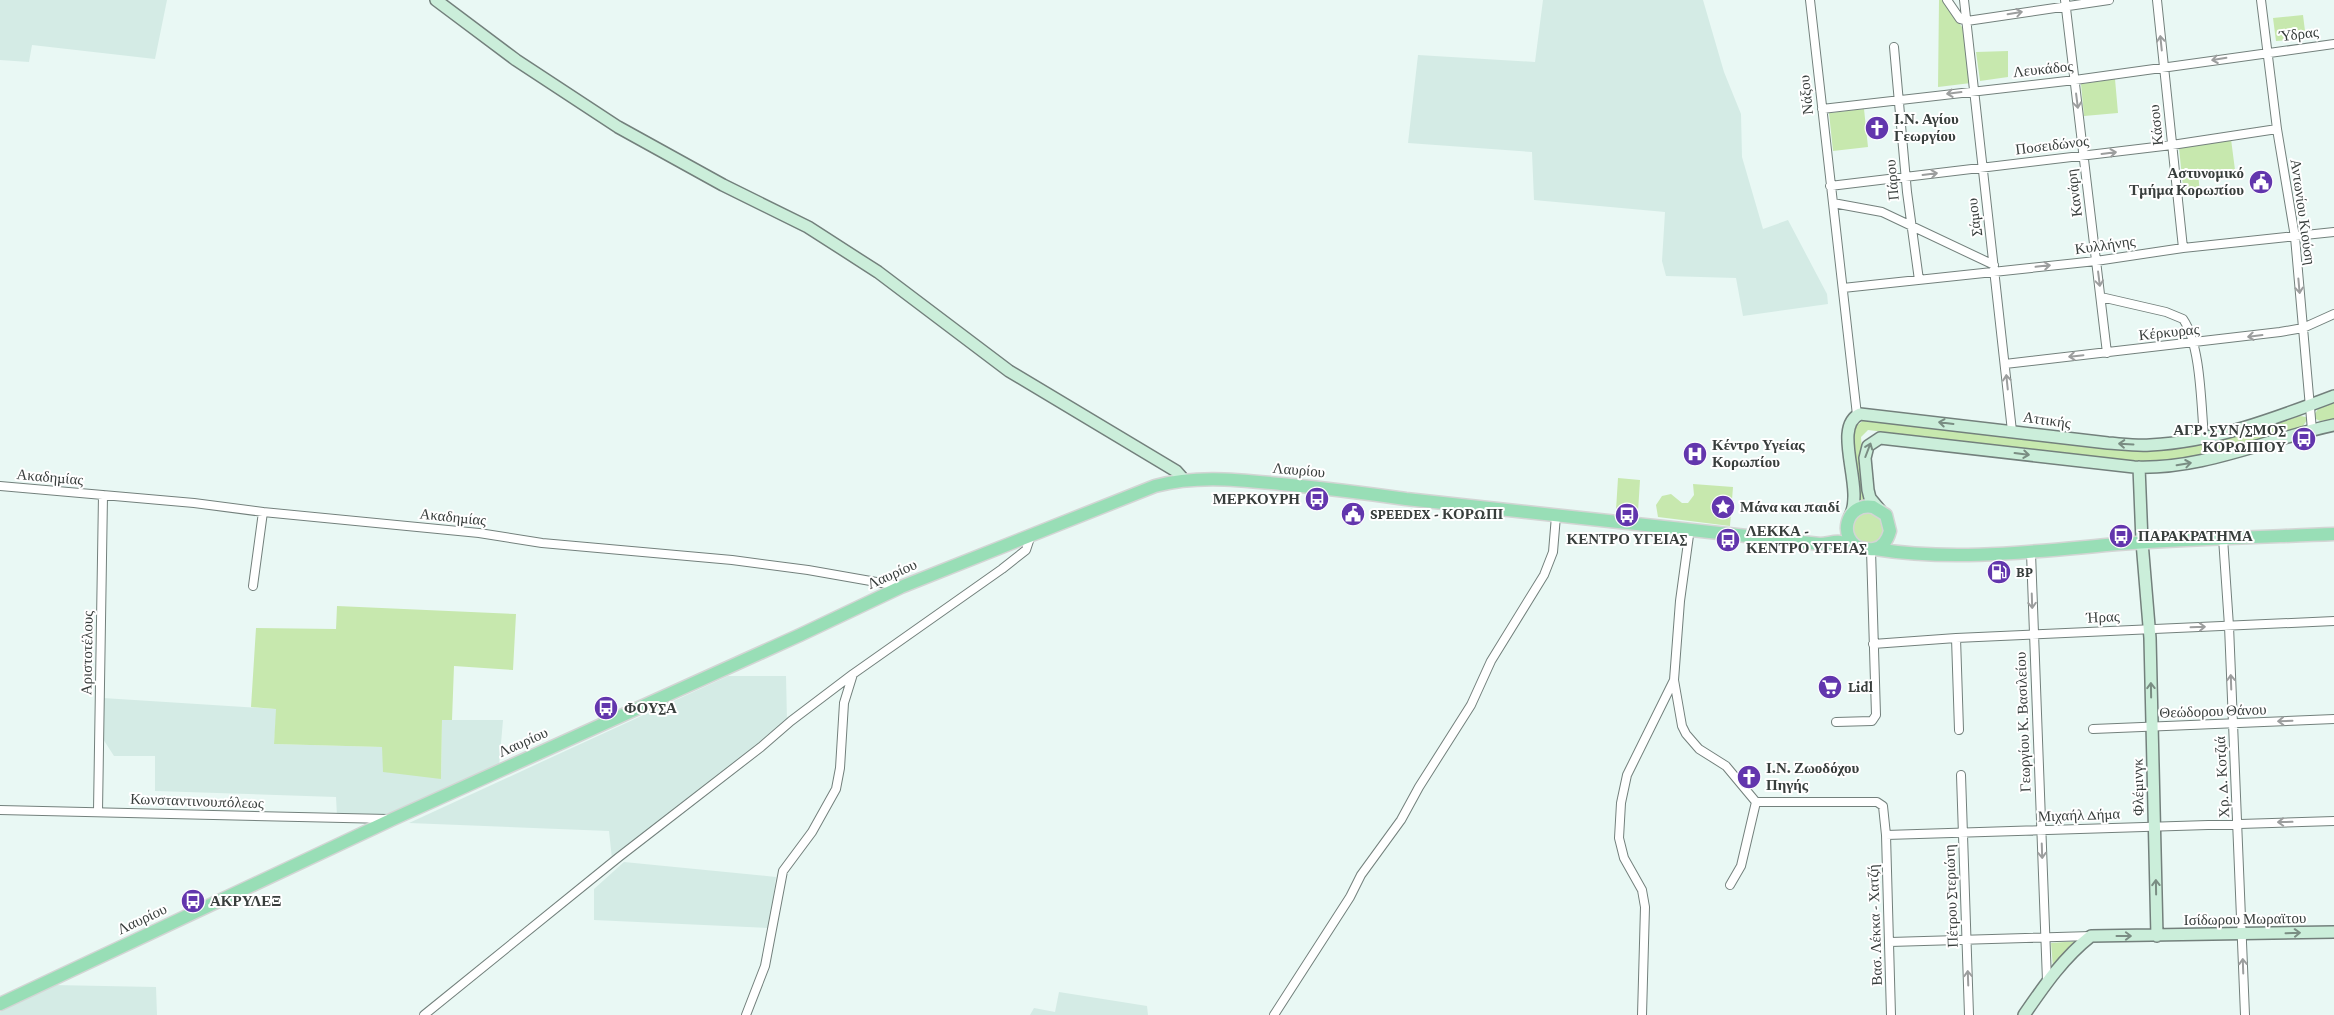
<svg xmlns="http://www.w3.org/2000/svg" width="2334" height="1015" viewBox="0 0 2334 1015" font-family="'Crimson Pro',serif">
<rect width="100%" height="100%" fill="#e9f8f4"/>
<path fill="#d4ebe5" d="M 0,0 L 167,0 L 155,59 L 32,45 L 29,62 L 0,60 Z
M 1543,0 L 1703,0 L 1724,72 L 1741,114 L 1742,157 L 1763,229 L 1788,220 L 1827,294 L 1828,304 L 1743,316 L 1736,278 L 1666,276 L 1662,261 L 1665,212 L 1534,200 L 1532,152 L 1408,143 L 1418,55 L 1535,62 Z
M 728,676 L 786,676 L 787,721 L 612,859 L 609,831 L 409,823 Z
M 103,698 L 277,709 L 274,744 L 382,747 L 441,779 L 442,720 L 503,720 L 499,766 L 393,816 L 337,816 L 336,797 L 155,791 L 155,756 L 114,756 L 103,739 Z
M 624,862 L 776,877 L 769,928 L 594,920 L 594,889 Z
M 53,985 L 156,987 L 157,1015 L 0,1015 L 0,1012 Z
M 1059,992 L 1147,1006 L 1148,1015 L 1030,1015 L 1034,1008 L 1055,1012 Z"/>
<path fill="#c7e8ae" d="M 1939,0 L 1943,0 L 1964,30 L 1971,83 L 1938,87 Z
M 2303,15 L 2306,39 L 2276,41 L 2273,18 Z
M 2008,51 L 2008,77 L 1980,81 L 1976,52 Z
M 2115,79 L 2118,113 L 2084,116 L 2081,84 Z
M 1864,109 L 1868,147 L 1833,151 L 1829,113 Z
M 2231,139 L 2235,170 L 2198,172 L 2200,194 L 2184,196 L 2179,148 Z
M 2334,403 L 2334,419 L 2320,421 L 2316,419 L 2314,415 L 2318,409 Z
M 2300,416 L 2306,417 L 2307,420 L 2303,426 L 2209,456 L 2141,464 L 1868,430 L 1861,437 L 1866,499 L 1865,501 L 1860,500 L 1854,434 L 1856,426 L 1867,418 L 2158,450 L 2209,443 Z
M 1618,478 L 1640,480 L 1638,512 L 1616,510 Z
M 1693,484 L 1733,487 L 1730,526 L 1658,517 L 1656,505 L 1662,496 L 1671,494 L 1682,503 L 1688,503 L 1694,495 Z
M 1867,510 L 1883,518 L 1884,535 L 1871,546 L 1855,541 C 1849,521 1849,521 1867,510 Z
M 337,606 L 516,614 L 513,670 L 454,666 L 452,720 L 442,720 L 441,779 L 383,772 L 382,747 L 274,744 L 276,709 L 251,707 L 256,628 L 336,629 Z
M 2078,941 L 2053,968 L 2051,943 Z"/>
<g fill="none" stroke-linecap="round" stroke-linejoin="round">
<g stroke="#73807c" stroke-width="10">
<path id="street" d="M 1810,0 L 1857,415
M 1947,0 L 1960,19 L 1967,21 L 2109,0
M 1964,0 L 2012,431
M 2065,0 L 2107,353
M 2157,0 L 2183,248
M 2261,0 L 2277,129 L 2295,237 L 2312,430
M 1894,47 L 1907,192 L 1919,280
M 1822,109 L 2075,80 L 2334,44
M 1830,186 L 2172,145 L 2277,129
M 1833,203 L 1882,212 L 1994,265
M 1843,288 L 2096,261 L 2183,248 L 2334,232
M 2101,297 L 2166,312 L 2183,319 C 2201,345 2201,405 2204,437
M 2005,364 L 2280,332 L 2303,328 L 2334,314
M 0,486 L 194,503 L 263,512 L 479,533 L 542,543 L 732,560 L 808,570 L 899,586
M 2223,538 L 2229,626 L 2245,1015
M 2031,553 L 2047,981
M 253,586 L 263,512
M 1956,638 L 1959,730
M 1873,644 L 1956,638 L 2334,621
M 1674,680 L 1682,726 L 1686,734 L 1699,749 L 1726,766 L 1756,802 L 1877,802 L 1883,806 L 1886,835 L 1891,1015
M 1836,722 L 1872,721 L 1876,715 L 1871,550
M 2093,729 L 2334,719
M 1961,775 L 1969,1015
M 0,810 L 388,819
M 98,811 L 103,495
M 1886,835 L 2334,821
M 1730,885 L 1741,866 L 1756,802
M 1890,942 L 2091,936
M 424,1015 L 619,857 L 761,747 L 791,721 L 853,674
M 746,1015 L 765,966 L 783,871 L 812,832 L 836,789 L 840,768 L 844,703 L 853,674 L 1002,569 L 1026,550 L 1031,535
M 1274,1015 L 1350,897 L 1361,875 L 1401,820 L 1419,787 L 1471,705 L 1491,661 L 1544,575 L 1553,552 L 1556,516
M 1642,1015 L 1645,907 L 1642,890 L 1624,858 L 1619,838 L 1621,803 L 1627,775 L 1674,680 L 1680,601 L 1690,528"/>
</g>
<g stroke="#73807c" stroke-width="14">
<path id="secondary" d="M 436,0 L 516,60 L 618,127 L 723,185 L 808,227 L 878,272 L 1009,371 L 1176,471 L 1184,480
M 2139,467 L 2142,542 L 2150,638 L 2157,936
M 1880,510 L 1870,498 L 1868,490 L 1865,458 L 1868,446 L 1880,438 L 2134,467 C 2203,470 2267,439 2334,425
M 1850,516 C 1865,488 1831,427 1860,414 L 2108,443 C 2122,444 2136,446 2150,445 C 2213,442 2276,418 2334,396
M 2024,1015 C 2044,986 2063,958 2091,936 L 2334,932"/>
</g>
<g stroke="#d3d5d4" stroke-width="15">
<path id="primary" d="M 1875,549 C 1956,562 2037,551 2118,544 C 2190,539 2262,537 2334,534
M 0,1004 L 393,819 L 800,635 L 901,587 L 1155,486 C 1198,475 1238,480 1281,484 C 1323,488 1364,493 1406,499 L 1820,544 C 1827,544 1834,541 1840,542 C 1860,547 1882,560 1890,531 L 1886,515 L 1873,507 C 1846,502 1836,539 1862,549"/>
</g>
<use href="#street" stroke="#fff" stroke-width="8"/>
<use href="#secondary" stroke="#cbeeda" stroke-width="11"/>
<use href="#primary" stroke="#98deb6" stroke-width="12"/>
</g>
<defs><path id="oneway-shaft" d="M-6 0H5M1.5-3L5.5 0L1.5 3" fill="none" stroke-width="1.6" stroke-linecap="round" stroke-linejoin="round" transform="scale(1.25)"/></defs>
<g stroke="#9c9e9e">
<use href="#oneway-shaft" transform="translate(2015 13) rotate(-9)"/>
<use href="#oneway-shaft" transform="translate(2161 43) rotate(-96)"/>
<use href="#oneway-shaft" transform="translate(2219 59) rotate(171)"/>
<use href="#oneway-shaft" transform="translate(1954 93) rotate(173)"/>
<use href="#oneway-shaft" transform="translate(2077 101) rotate(83)"/>
<use href="#oneway-shaft" transform="translate(2109 153) rotate(-7)"/>
<use href="#oneway-shaft" transform="translate(1930 174) rotate(-7)"/>
<use href="#oneway-shaft" transform="translate(2043 266) rotate(-6)"/>
<use href="#oneway-shaft" transform="translate(2099 279) rotate(83)"/>
<use href="#oneway-shaft" transform="translate(2299 286) rotate(85)"/>
<use href="#oneway-shaft" transform="translate(2255 336) rotate(173)"/>
<use href="#oneway-shaft" transform="translate(2076 356) rotate(174)"/>
<use href="#oneway-shaft" transform="translate(2007 382) rotate(-96)"/>
<use href="#oneway-shaft" transform="translate(2032 601) rotate(88)"/>
<use href="#oneway-shaft" transform="translate(2198 627) rotate(-2)"/>
<use href="#oneway-shaft" transform="translate(2231 682) rotate(-92)"/>
<use href="#oneway-shaft" transform="translate(2285 721) rotate(178)"/>
<use href="#oneway-shaft" transform="translate(2285 822) rotate(179)"/>
<use href="#oneway-shaft" transform="translate(2042 851) rotate(88)"/>
<use href="#oneway-shaft" transform="translate(2243 966) rotate(-92)"/>
<use href="#oneway-shaft" transform="translate(1968 978) rotate(-92)"/>
</g>
<g stroke="#7a8d83">
<use href="#oneway-shaft" transform="translate(1946 423) rotate(-173)"/>
<use href="#oneway-shaft" transform="translate(2126 444) rotate(-177)"/>
<use href="#oneway-shaft" transform="translate(1868 450) rotate(-69)"/>
<use href="#oneway-shaft" transform="translate(2022 454) rotate(7)"/>
<use href="#oneway-shaft" transform="translate(2184 464) rotate(-9)"/>
<use href="#oneway-shaft" transform="translate(2151 690) rotate(-91)"/>
<use href="#oneway-shaft" transform="translate(2156 887) rotate(-91)"/>
<use href="#oneway-shaft" transform="translate(2293 933) rotate(-2)"/>
<use href="#oneway-shaft" transform="translate(2124 936)"/>
</g>
<defs>
<g id="church-disc" transform="scale(1.25)"><circle r="9.5" fill="#6236ad" stroke="#fff"/><path d="M-1.2-6h2.4v3.5h3.3v2.4h-3.3V6h-2.4V-.1h-3.3v-2.4h3.3Z" fill="#fff"/></g>
<g id="civic-disc" transform="scale(1.25)"><circle r="9.5" fill="#6236ad" stroke="#fff"/><path d="M-.6-6.5H3V-4.5H.6V-3L4-1V1h2V6H-6V1h2V-1L-.6-3ZM-1.2 2.5V6h2.4V2.5Z" fill="#fff"/></g>
<g id="bus-disc" transform="scale(1.25)"><circle r="9.5" fill="#6236ad" stroke="#fff"/><path d="M-5-6H5V4H4V6H2V4H-2V6H-4V4H-5ZM-3.5-4V0h7V-4ZM-3.5 1.2v1.5H-2V1.2ZM2 1.2v1.5H3.5V1.2Z" fill="#fff"/></g>
<g id="hospital-disc" transform="scale(1.25)"><circle r="9.5" fill="#6236ad" stroke="#fff"/><path d="M-5-5h3v3.5h4V-5h3V5h-3V1.5h-4V5h-3Z" fill="#fff"/></g>
<g id="sight-disc" transform="scale(1.25)"><circle r="9.5" fill="#6236ad" stroke="#fff"/><path d="M0-6L1.8-2.2L6-1.7L2.9 1.2L3.7 5.4L0 3.3L-3.7 5.4L-2.9 1.2L-6-1.7L-1.8-2.2Z" fill="#fff"/></g>
<g id="fuel-disc" transform="scale(1.25)"><circle r="9.5" fill="#6236ad" stroke="#fff"/><path d="M-5.5-6h7V0h2V4h1.3V-2.5L3-4.5l.8-.8L6-3V5H2.5V1h-1V6h-7ZM-4.2-4.7v3.2H.2V-4.7Z" fill="#fff"/></g>
<g id="supermarket-disc" transform="scale(1.25)"><circle r="9.5" fill="#6236ad" stroke="#fff"/><path d="M-6-5.5h2.5l.6 2H6L4.5 2H-2.5L-4.4-4H-6ZM-1.5 3.2a1.3 1.3 0 1 0 .1 0ZM3 3.2a1.3 1.3 0 1 0 .1 0Z" fill="#fff"/></g>
</defs>
<g fill-rule="evenodd">
<use href="#church-disc" x="1877" y="128"/>
<use href="#civic-disc" x="2261" y="182"/>
<use href="#bus-disc" x="2304" y="439"/>
<use href="#hospital-disc" x="1695" y="454"/>
<use href="#bus-disc" x="1317" y="499"/>
<use href="#sight-disc" x="1723" y="507"/>
<use href="#civic-disc" x="1353" y="514"/>
<use href="#bus-disc" x="1627" y="515"/>
<use href="#bus-disc" x="2121" y="536"/>
<use href="#bus-disc" x="1728" y="540"/>
<use href="#fuel-disc" x="1999" y="572"/>
<use href="#supermarket-disc" x="1830" y="687"/>
<use href="#bus-disc" x="606" y="708"/>
<use href="#church-disc" x="1749" y="777"/>
<use href="#bus-disc" x="193" y="901"/>
</g>
<g text-anchor="middle" stroke-width="4" stroke-linejoin="round" paint-order="stroke">
<g font-size="15" fill="#383e3c" stroke="#fff">
<text transform="translate(2299 34) rotate(-7)" y="5">Ύδρας</text>
<text transform="translate(2043 69) rotate(-6)" y="5">Λευκάδος</text>
<text transform="translate(1806 95) rotate(-96)" y="5">Νάξου</text>
<text transform="translate(2156 125) rotate(-96)" y="5">Κάσου</text>
<text transform="translate(2052 145) rotate(-7)" y="5">Ποσειδώνος</text>
<text transform="translate(1892 180) rotate(-95)" y="5">Πάρου</text>
<text transform="translate(2074 193) rotate(-97)" y="5">Κανάρη</text>
<text transform="translate(2303 212) rotate(82)" y="5">Αντωνίου Κιούση</text>
<text transform="translate(1974 217) rotate(-96)" y="5">Σάμου</text>
<text transform="translate(2105 245) rotate(-8)" y="5">Κυλλήνης</text>
<text transform="translate(2169 332) rotate(-6)" y="5">Κέρκυρας</text>
<text transform="translate(2047 420) rotate(8)" y="5">Αττικής</text>
<text transform="translate(1299 470) rotate(5)" y="5">Λαυρίου</text>
<text transform="translate(50 477) rotate(5)" y="5">Ακαδημίας</text>
<text transform="translate(453 517) rotate(6)" y="5">Ακαδημίας</text>
<text transform="translate(892 574) rotate(-24)" y="5">Λαυρίου</text>
<text transform="translate(2103 617) rotate(-3)" y="5">Ήρας</text>
<text transform="translate(87 653) rotate(-89)" y="5">Αριστοτέλους</text>
<text transform="translate(2213 711) rotate(-2)" y="5">Θεώδορου Θάνου</text>
<text transform="translate(2023 722) rotate(-92)" y="5">Γεωργίου Κ. Βασιλείου</text>
<text transform="translate(523 742) rotate(-24)" y="5">Λαυρίου</text>
<text transform="translate(2222 777) rotate(-93)" y="5">Χρ. Δ. Κοτζιά</text>
<text transform="translate(2138 787) rotate(-91)" y="5">Φλέμινγκ</text>
<text transform="translate(197 801) rotate(2)" y="5">Κωνσταντινουπόλεως</text>
<text transform="translate(2079 815) rotate(-2)" y="5">Μιχαήλ Δήμα</text>
<text transform="translate(1951 896) rotate(-92)" y="5">Πέτρου Στεριώτη</text>
<text transform="translate(142 919) rotate(-25)" y="5">Λαυρίου</text>
<text transform="translate(2245 919) rotate(-1)" y="5">Ισίδωρου Μωραϊτου</text>
<text transform="translate(1875 925) rotate(-92)" y="5">Βασ. Λέκκα - Χατζή</text>
</g>
<g font-size="15" font-weight="bold" fill="#383e3c" stroke="#fff" text-anchor="start">
<text x="1894" y="124">Ι.Ν. Αγίου<tspan x="1894" dy="17">Γεωργίου</tspan></text>
<text x="2244" y="178" text-anchor="end">Αστυνομικό<tspan x="2244" dy="17">Τμήμα Κορωπίου</tspan></text>
<text x="2286" y="435" text-anchor="end">ΑΓΡ. ΣΥΝ/ΣΜΟΣ<tspan x="2286" dy="17">ΚΟΡΩΠΙΟΥ</tspan></text>
<text x="1712" y="450">Κέντρο Υγείας<tspan x="1712" dy="17">Κορωπίου</tspan></text>
<text x="1300" y="504" text-anchor="end">ΜΕΡΚΟΥΡΗ</text>
<text x="1740" y="512">Μάνα και παιδί</text>
<text x="1370" y="519">SPEEDEX - ΚΟΡΩΠΙ</text>
<text x="1746" y="536">ΛΕΚΚΑ -<tspan x="1746" dy="17">ΚΕΝΤΡΟ ΥΓΕΙΑΣ</tspan></text>
<text x="2138" y="541">ΠΑΡΑΚΡΑΤΗΜΑ</text>
<text x="1627" y="544" text-anchor="middle">ΚΕΝΤΡΟ ΥΓΕΙΑΣ</text>
<text x="2016" y="577">BP</text>
<text x="1848" y="692">Lidl</text>
<text x="624" y="713">ΦΟΥΣΑ</text>
<text x="1766" y="773">Ι.Ν. Ζωοδόχου<tspan x="1766" dy="17">Πηγής</tspan></text>
<text x="210" y="906">ΑΚΡΥΛΕΞ</text>
</g>
</g>
</svg>
